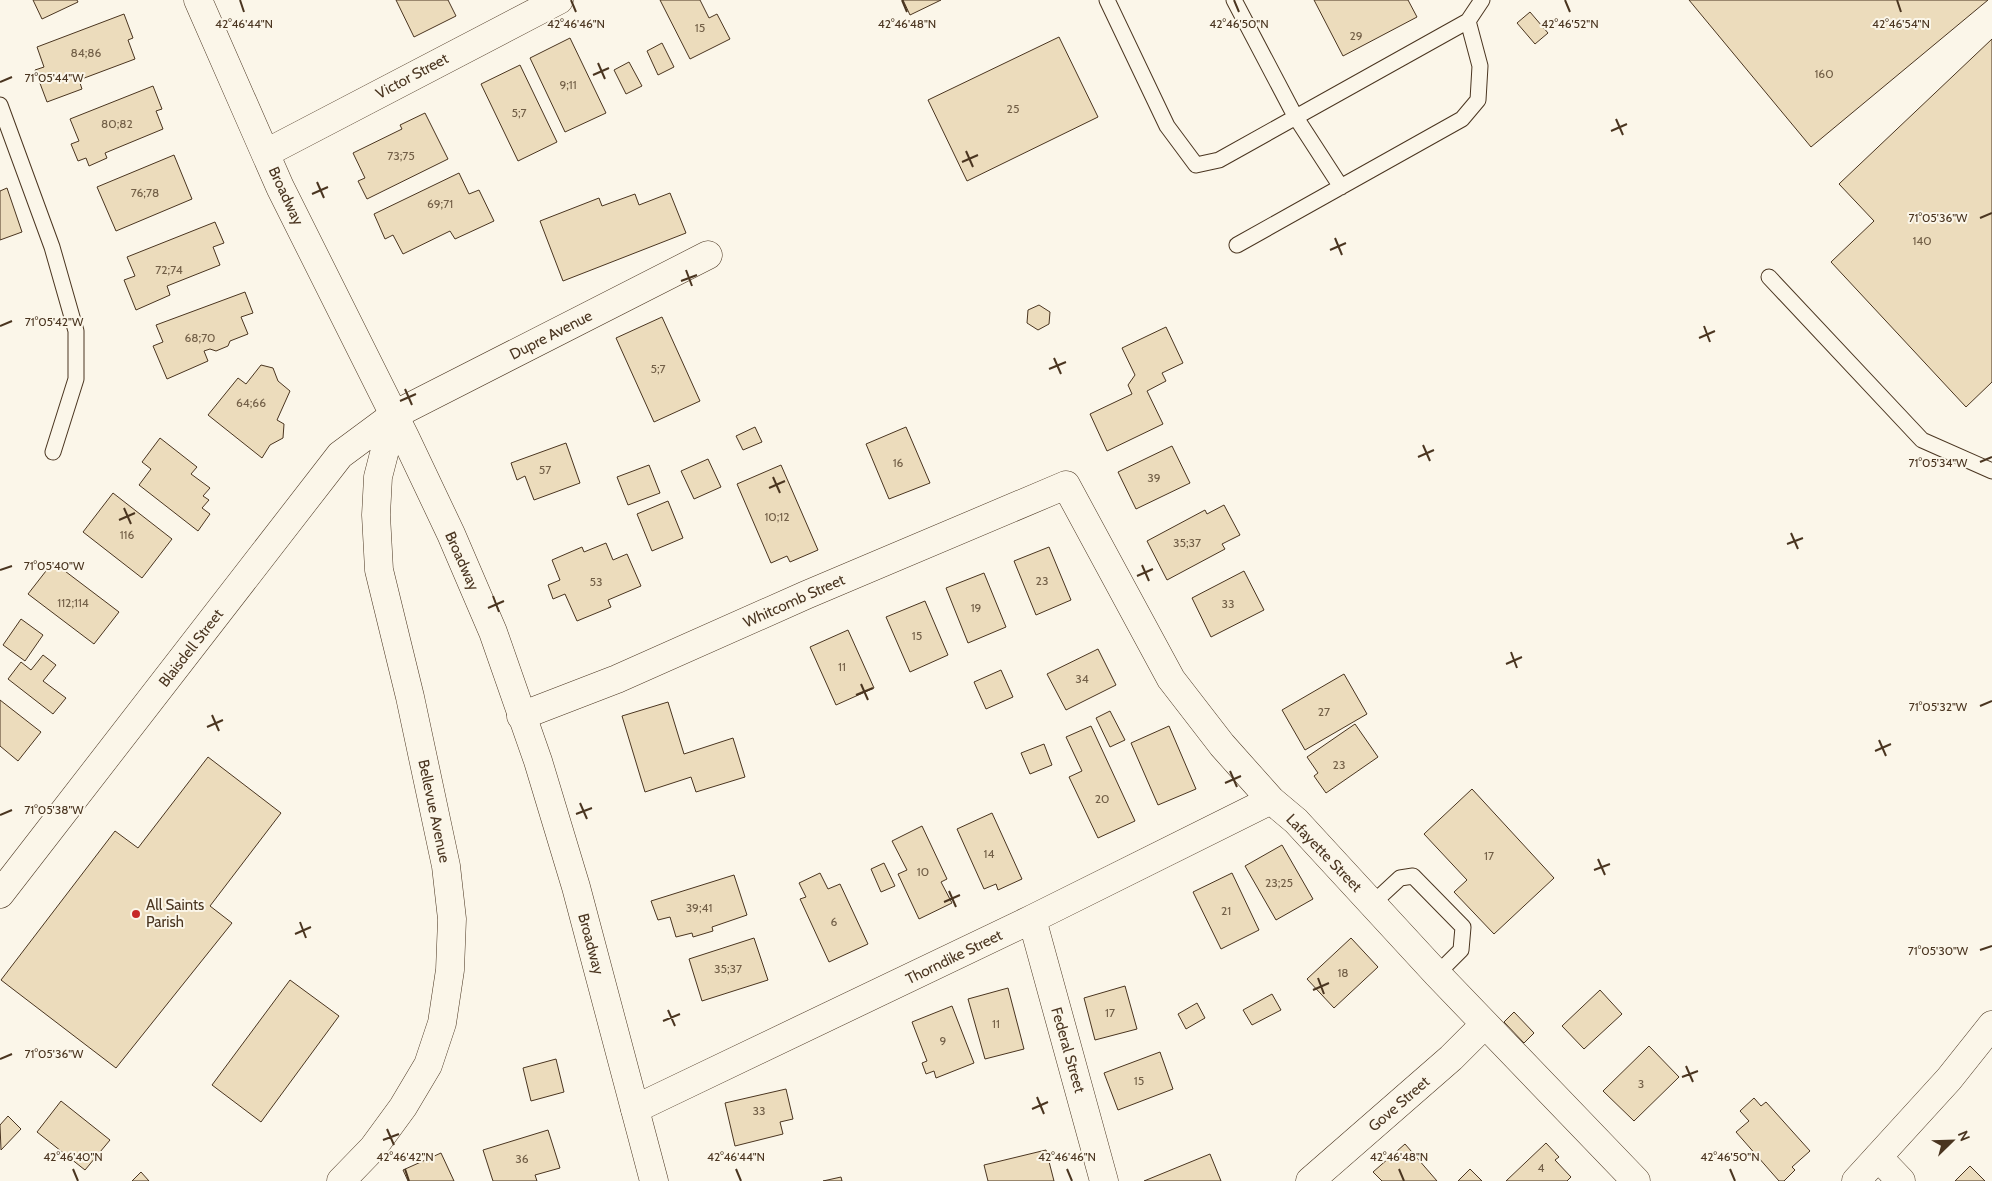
<svg xmlns="http://www.w3.org/2000/svg" width="1992" height="1181" viewBox="0 0 1992 1181" font-family="Cabin,sans-serif">
<rect width="100%" height="100%" fill="#fbf6e9"/>
<path fill="#ecdcbc" stroke="#4a3520" d="M 33,0 L 77,0 L 78,2 L 42,19 Z
M 396,0 L 448,0 L 456,16 L 414,37 Z
M 660,0 L 700,0 L 709,18 L 717,14 L 730,39 L 690,59 Z
M 903,0 L 941,0 L 910,15 Z
M 1314,0 L 1408,0 L 1417,17 L 1343,56 Z
M 1689,0 L 1988,0 L 1811,147 Z
M 1530,12 L 1548,33 L 1535,44 L 1517,23 Z
M 124,14 L 133,38 L 128,40 L 135,59 L 79,80 L 82,89 L 47,102 L 35,70 L 44,67 L 37,47 Z
M 1059,37 L 1098,117 L 967,181 L 928,100 Z
M 570,38 L 606,113 L 565,132 L 530,58 Z
M 1992,39 L 1992,382 L 1966,407 L 1831,262 L 1874,221 L 1839,184 Z
M 662,43 L 674,67 L 658,75 L 647,51 Z
M 629,62 L 642,86 L 626,94 L 614,70 Z
M 520,65 L 557,142 L 518,161 L 481,84 Z
M 153,86 L 162,109 L 156,111 L 163,129 L 105,153 L 107,158 L 89,166 L 86,158 L 78,161 L 71,144 L 79,141 L 70,119 Z
M 425,113 L 448,159 L 367,199 L 358,181 L 365,178 L 353,153 L 402,129 L 400,125 Z
M 174,155 L 192,199 L 116,231 L 97,187 Z
M 459,173 L 469,194 L 479,190 L 494,221 L 455,239 L 450,231 L 403,254 L 393,235 L 385,239 L 374,214 Z
M 7,188 L 22,232 L 0,240 L 0,191 Z
M 670,193 L 686,233 L 563,281 L 540,221 L 599,198 L 602,206 L 635,194 L 639,205 Z
M 215,222 L 224,243 L 213,247 L 220,265 L 167,286 L 170,295 L 136,310 L 124,280 L 135,276 L 127,257 Z
M 245,292 L 253,313 L 241,317 L 248,334 L 230,341 L 228,346 L 216,351 L 210,349 L 204,351 L 208,361 L 167,379 L 153,346 L 163,342 L 156,325 Z
M 1039,305 L 1050,312 L 1049,324 L 1038,330 L 1027,323 L 1028,310 Z
M 662,317 L 700,401 L 654,422 L 616,338 Z
M 1166,327 L 1183,363 L 1162,373 L 1166,381 L 1147,391 L 1163,424 L 1107,451 L 1090,414 L 1132,394 L 1128,385 L 1135,375 L 1122,348 Z
M 261,365 L 273,368 L 278,381 L 290,391 L 277,420 L 284,424 L 283,438 L 270,445 L 262,458 L 208,415 L 238,378 L 246,384 Z
M 755,427 L 762,442 L 743,450 L 736,436 Z
M 906,427 L 930,483 L 889,499 L 866,444 Z
M 160,438 L 197,467 L 191,474 L 210,488 L 203,496 L 209,500 L 202,508 L 210,514 L 198,531 L 139,485 L 151,469 L 142,462 Z
M 566,443 L 580,483 L 534,500 L 525,476 L 517,480 L 511,463 Z
M 1172,446 L 1190,483 L 1136,509 L 1118,472 Z
M 708,459 L 721,487 L 694,499 L 681,471 Z
M 649,465 L 660,493 L 628,505 L 617,477 Z
M 781,465 L 818,550 L 790,562 L 787,556 L 771,563 L 737,484 Z
M 113,493 L 172,539 L 142,578 L 83,532 Z
M 668,501 L 683,538 L 652,551 L 637,514 Z
M 1224,505 L 1240,535 L 1222,544 L 1225,549 L 1167,580 L 1147,541 L 1205,510 L 1207,514 Z
M 606,543 L 613,560 L 627,554 L 641,586 L 608,600 L 611,607 L 577,621 L 565,594 L 553,599 L 548,585 L 560,580 L 552,560 L 582,547 L 584,552 Z
M 1049,547 L 1071,600 L 1036,615 L 1014,561 Z
M 53,562 L 119,612 L 94,644 L 28,594 Z
M 1244,571 L 1264,610 L 1211,637 L 1192,598 Z
M 984,573 L 1006,627 L 968,643 L 946,588 Z
M 925,601 L 948,655 L 910,672 L 886,617 Z
M 21,619 L 43,635 L 25,661 L 3,645 Z
M 848,630 L 874,688 L 836,705 L 810,647 Z
M 1098,649 L 1116,685 L 1066,710 L 1047,674 Z
M 43,655 L 56,665 L 43,681 L 66,698 L 53,714 L 8,679 L 21,662 L 31,670 Z
M 1001,670 L 1013,697 L 986,709 L 974,682 Z
M 1344,674 L 1367,714 L 1305,750 L 1282,710 Z
M 0,700 L 41,732 L 18,761 L 0,746 Z
M 668,702 L 684,754 L 733,738 L 745,777 L 696,792 L 691,777 L 645,792 L 622,716 Z
M 1110,711 L 1125,740 L 1110,747 L 1096,718 Z
M 1355,724 L 1378,757 L 1326,793 L 1314,776 L 1318,773 L 1307,757 Z
M 1091,726 L 1135,821 L 1098,838 L 1069,777 L 1082,771 L 1066,737 Z
M 1169,726 L 1196,789 L 1158,805 L 1131,743 Z
M 1044,744 L 1052,765 L 1030,774 L 1021,753 Z
M 208,757 L 281,813 L 210,906 L 232,923 L 116,1068 L 1,980 L 115,831 L 138,848 Z
M 1472,789 L 1554,878 L 1494,934 L 1454,892 L 1467,880 L 1424,834 Z
M 992,813 L 1022,879 L 998,890 L 996,884 L 984,889 L 957,829 Z
M 922,826 L 947,879 L 941,882 L 952,903 L 919,919 L 898,874 L 907,870 L 892,841 Z
M 1282,845 L 1313,899 L 1276,920 L 1245,866 Z
M 884,863 L 895,886 L 881,892 L 871,869 Z
M 820,873 L 828,889 L 840,884 L 868,944 L 829,962 L 800,899 L 806,897 L 799,883 Z
M 1232,873 L 1259,930 L 1221,949 L 1193,892 Z
M 734,875 L 747,915 L 712,927 L 713,931 L 693,937 L 692,933 L 676,937 L 670,917 L 658,920 L 651,901 Z
M 754,938 L 768,980 L 702,1001 L 689,959 Z
M 1351,938 L 1378,967 L 1334,1008 L 1307,979 Z
M 290,980 L 339,1016 L 261,1122 L 212,1085 Z
M 1125,986 L 1137,1029 L 1095,1040 L 1084,998 Z
M 1008,988 L 1024,1049 L 985,1059 L 968,999 Z
M 1600,990 L 1622,1014 L 1584,1049 L 1562,1026 Z
M 1272,994 L 1281,1010 L 1252,1025 L 1243,1010 Z
M 1197,1003 L 1205,1018 L 1186,1029 L 1178,1014 Z
M 952,1006 L 974,1063 L 936,1078 L 934,1071 L 926,1074 L 922,1063 L 927,1061 L 912,1022 Z
M 1514,1012 L 1534,1033 L 1524,1043 L 1504,1022 Z
M 1649,1046 L 1679,1077 L 1634,1121 L 1603,1091 Z
M 1160,1052 L 1173,1089 L 1118,1110 L 1104,1073 Z
M 556,1059 L 564,1092 L 531,1101 L 523,1068 Z
M 786,1089 L 793,1119 L 780,1122 L 783,1134 L 735,1146 L 725,1103 Z
M 1754,1098 L 1761,1106 L 1766,1102 L 1810,1151 L 1792,1167 L 1795,1170 L 1784,1181 L 1779,1181 L 1736,1132 L 1749,1121 L 1740,1111 Z
M 61,1101 L 110,1140 L 85,1170 L 37,1132 Z
M 8,1116 L 21,1129 L 1,1150 L 0,1125 Z
M 548,1130 L 560,1168 L 535,1175 L 537,1181 L 493,1181 L 483,1150 Z
M 1546,1143 L 1559,1157 L 1555,1160 L 1571,1177 L 1567,1181 L 1506,1181 Z
M 1405,1144 L 1437,1181 L 1382,1181 L 1373,1172 Z
M 1046,1150 L 1054,1181 L 988,1181 L 984,1165 Z
M 441,1153 L 454,1181 L 408,1181 L 403,1170 Z
M 1210,1154 L 1221,1181 L 1144,1181 Z
M 1970,1166 L 1985,1181 L 1955,1181 Z
M 1470,1169 L 1482,1181 L 1458,1181 Z
M 141,1172 L 149,1181 L 132,1181 Z
M 841,1177 L 842,1181 L 823,1181 Z"/>
<g fill="none" stroke-linecap="round" stroke-linejoin="round">
<g stroke="#4a3520" stroke-width="17">
<path id="service" d="M 1107,0 L 1167,126 L 1196,165 L 1219,160 L 1468,21 L 1482,0
M 1234,0 L 1295,116 L 1341,187
M 0,105 L 52,247 L 76,331 L 76,379 L 53,452
M 1237,245 L 1462,119 L 1478,100 L 1480,66 L 1468,21
M 1769,277 L 1922,440 L 1992,471
M 1373,903 L 1400,878 L 1413,876 L 1463,927 L 1461,950 L 1437,974"/>
</g>
<g stroke="#4a3520" stroke-width="29">
<path id="minor" d="M 266,153 L 559,0
M 521,716 L 617,679 L 806,595 L 1066,485 L 1171,679 L 1222,745 L 1271,800 L 1296,821 L 1437,974 L 1636,1181
M 0,894 L 340,455 L 394,415 L 708,255
M 1032,919 L 1104,1181
M 635,1109 L 1032,919 L 1271,800
M 1878,1157 L 1901,1181
M 341,1181 L 373,1148 L 403,1107 L 428,1065 L 442,1023 L 450,970 L 452,919 L 446,866 L 410,697 L 379,570 L 376,515 L 378,477 L 394,415
M 1310,1181 L 1451,1058 L 1485,1024"/>
</g>
<g stroke="#4a3520" stroke-width="29">
<path id="secondary" d="M 198,0 L 280,187 L 405,437 L 451,534 L 493,632 L 538,761 L 576,887 L 654,1181
M 1856,1181 L 1949,1079 L 1992,1025"/>
</g>
<use href="#service" stroke="#fbf6e9" stroke-width="15"/>
<use href="#minor" stroke="#fbf6e9" stroke-width="28"/>
<use href="#secondary" stroke="#fbf6e9" stroke-width="28"/>
</g>
<path fill="none" stroke="#4a3520" stroke-width="2" d="M 240,0 L 244,12M 571,0 L 576,12M 902,0 L 907,12M 1234,0 L 1239,12M 1565,0 L 1570,12M 1897,0 L 1901,12M 598,63 L 605,79M 593,75 L 609,68M 0,82 L 12,77M 1616,119 L 1623,135M 1611,131 L 1627,124M 966,151 L 973,167M 962,162 L 978,155M 317,182 L 324,198M 312,194 L 328,187M 1980,218 L 1992,213M 1335,238 L 1342,255M 1330,250 L 1346,243M 686,270 L 692,286M 681,281 L 697,275M 0,326 L 12,321M 1704,326 L 1710,342M 1699,338 L 1715,331M 1054,358 L 1061,374M 1049,369 L 1066,362M 405,389 L 412,405M 400,401 L 416,394M 1423,445 L 1430,461M 1418,457 L 1434,450M 1980,462 L 1992,457M 773,477 L 780,493M 769,488 L 785,481M 124,508 L 131,524M 119,520 L 135,513M 1791,533 L 1798,549M 1787,544 L 1803,538M 1142,565 L 1149,581M 0,570 L 12,566M 1137,576 L 1153,569M 493,596 L 499,612M 488,608 L 504,601M 1511,652 L 1517,668M 1506,664 L 1522,657M 861,684 L 868,700M 856,695 L 873,688M 1980,706 L 1992,701M 212,715 L 219,731M 207,727 L 223,720M 1879,740 L 1886,756M 1875,751 L 1891,744M 1230,771 L 1237,787M 1225,783 L 1241,776M 580,803 L 587,819M 576,814 L 592,808M 0,815 L 12,810M 1598,859 L 1605,875M 1594,870 L 1610,864M 949,891 L 956,907M 944,902 L 960,895M 300,922 L 306,938M 295,934 L 311,927M 1980,950 L 1992,946M 1318,978 L 1324,994M 1313,990 L 1329,983M 668,1010 L 675,1026M 663,1021 L 680,1014M 0,1059 L 12,1054M 1686,1066 L 1693,1082M 1682,1077 L 1698,1071M 1037,1097 L 1044,1114M 1032,1109 L 1048,1102M 387,1129 L 394,1145M 383,1140 L 399,1134M 73,1169 L 78,1181M 405,1169 L 409,1181M 736,1169 L 741,1181M 1067,1169 L 1072,1181M 1399,1169 L 1404,1181M 1730,1169 L 1735,1181"/>
<circle fill="#c62828" stroke="#fbf6e9" stroke-width="2" cx="136" cy="914" r="5"/>
<g text-anchor="middle" stroke-width="4" stroke-linejoin="round" paint-order="stroke">
<g font-size="12" fill="#725f47">
<text x="700" y="32">15</text>
<text x="1356" y="40">29</text>
<text x="86" y="57">84;86</text>
<text x="1824" y="78">160</text>
<text x="568" y="89">9;11</text>
<text x="1013" y="113">25</text>
<text x="519" y="117">5;7</text>
<text x="117" y="128">80;82</text>
<text x="401" y="160">73;75</text>
<text x="145" y="197">76;78</text>
<text x="440" y="208">69;71</text>
<text x="1922" y="245">140</text>
<text x="169" y="274">72;74</text>
<text x="200" y="342">68;70</text>
<text x="658" y="373">5;7</text>
<text x="251" y="407">64;66</text>
<text x="898" y="467">16</text>
<text x="545" y="474">57</text>
<text x="1154" y="482">39</text>
<text x="777" y="521">10;12</text>
<text x="127" y="539">116</text>
<text x="1187" y="547">35;37</text>
<text x="1042" y="585">23</text>
<text x="596" y="586">53</text>
<text x="73" y="607">112;114</text>
<text x="1228" y="608">33</text>
<text x="976" y="612">19</text>
<text x="917" y="640">15</text>
<text x="842" y="671">11</text>
<text x="1082" y="683">34</text>
<text x="1324" y="716">27</text>
<text x="1339" y="769">23</text>
<text x="1102" y="803">20</text>
<text x="989" y="858">14</text>
<text x="1489" y="860">17</text>
<text x="923" y="876">10</text>
<text x="1279" y="887">23;25</text>
<text x="699" y="912">39;41</text>
<text x="1226" y="915">21</text>
<text x="834" y="926">6</text>
<text x="728" y="973">35;37</text>
<text x="1343" y="977">18</text>
<text x="1110" y="1017">17</text>
<text x="996" y="1028">11</text>
<text x="943" y="1045">9</text>
<text x="1139" y="1085">15</text>
<text x="1641" y="1088">3</text>
<text x="759" y="1115">33</text>
<text x="522" y="1163">36</text>
<text x="1541" y="1172">4</text>
</g>
<g font-size="15" fill="#4a3520" stroke="#fbf6e9">
<text transform="translate(412 76) rotate(-28)" y="5">Victor Street</text>
<text transform="translate(286 196) rotate(65)" y="5">Broadway</text>
<text transform="translate(551 335) rotate(-27)" y="5">Dupre Avenue</text>
<text transform="translate(462 561) rotate(66)" y="5">Broadway</text>
<text transform="translate(794 601) rotate(-24)" y="5">Whitcomb Street</text>
<text transform="translate(191 648) rotate(-52)" y="5">Blaisdell Street</text>
<text transform="translate(434 811) rotate(78)" y="5">Bellevue Avenue</text>
<text transform="translate(1324 853) rotate(46)" y="5">Lafayette Street</text>
<text transform="translate(591 944) rotate(75)" y="5">Broadway</text>
<text transform="translate(954 957) rotate(-26)" y="5">Thorndike Street</text>
<text transform="translate(1068 1050) rotate(74)" y="5">Federal Street</text>
<text transform="translate(1399 1104) rotate(-41)" y="5">Gove Street</text>
</g>
<g font-size="15" fill="#4a3520" stroke="#fbf6e9" text-anchor="start">
<text x="146" y="910">All Saints<tspan x="146" dy="17">Parish</tspan></text>
</g>
</g>
<g font-size="12" text-anchor="middle" fill="#4a3520" stroke="#fbf6e9" stroke-width="4" stroke-linejoin="round" paint-order="stroke">
<text x="1570" y="28">42°46'52"N</text>
<text x="1901" y="28">42°46'54"N</text>
<text x="244" y="28">42°46'44"N</text>
<text x="576" y="28">42°46'46"N</text>
<text x="907" y="28">42°46'48"N</text>
<text x="1239" y="28">42°46'50"N</text>
<text x="54" y="82">71°05'44"W</text>
<text x="1938" y="222">71°05'36"W</text>
<text x="54" y="326">71°05'42"W</text>
<text x="1938" y="467">71°05'34"W</text>
<text x="54" y="570">71°05'40"W</text>
<text x="1938" y="711">71°05'32"W</text>
<text x="54" y="814">71°05'38"W</text>
<text x="1938" y="955">71°05'30"W</text>
<text x="54" y="1058">71°05'36"W</text>
<text x="73" y="1161">42°46'40"N</text>
<text x="405" y="1161">42°46'42"N</text>
<text x="736" y="1161">42°46'44"N</text>
<text x="1067" y="1161">42°46'46"N</text>
<text x="1399" y="1161">42°46'48"N</text>
<text x="1730" y="1161">42°46'50"N</text>
</g>
<g transform="translate(1952 1141) rotate(67)" stroke="#fbf6e9" stroke-width="4" paint-order="stroke">
<path d="M0-4L9 19L0 12L-9 19Z" fill="#4a3520"/>
<text y="-8" font-size="14" font-weight="bold" text-anchor="middle" fill="#4a3520">N</text>
</g>
</svg>
